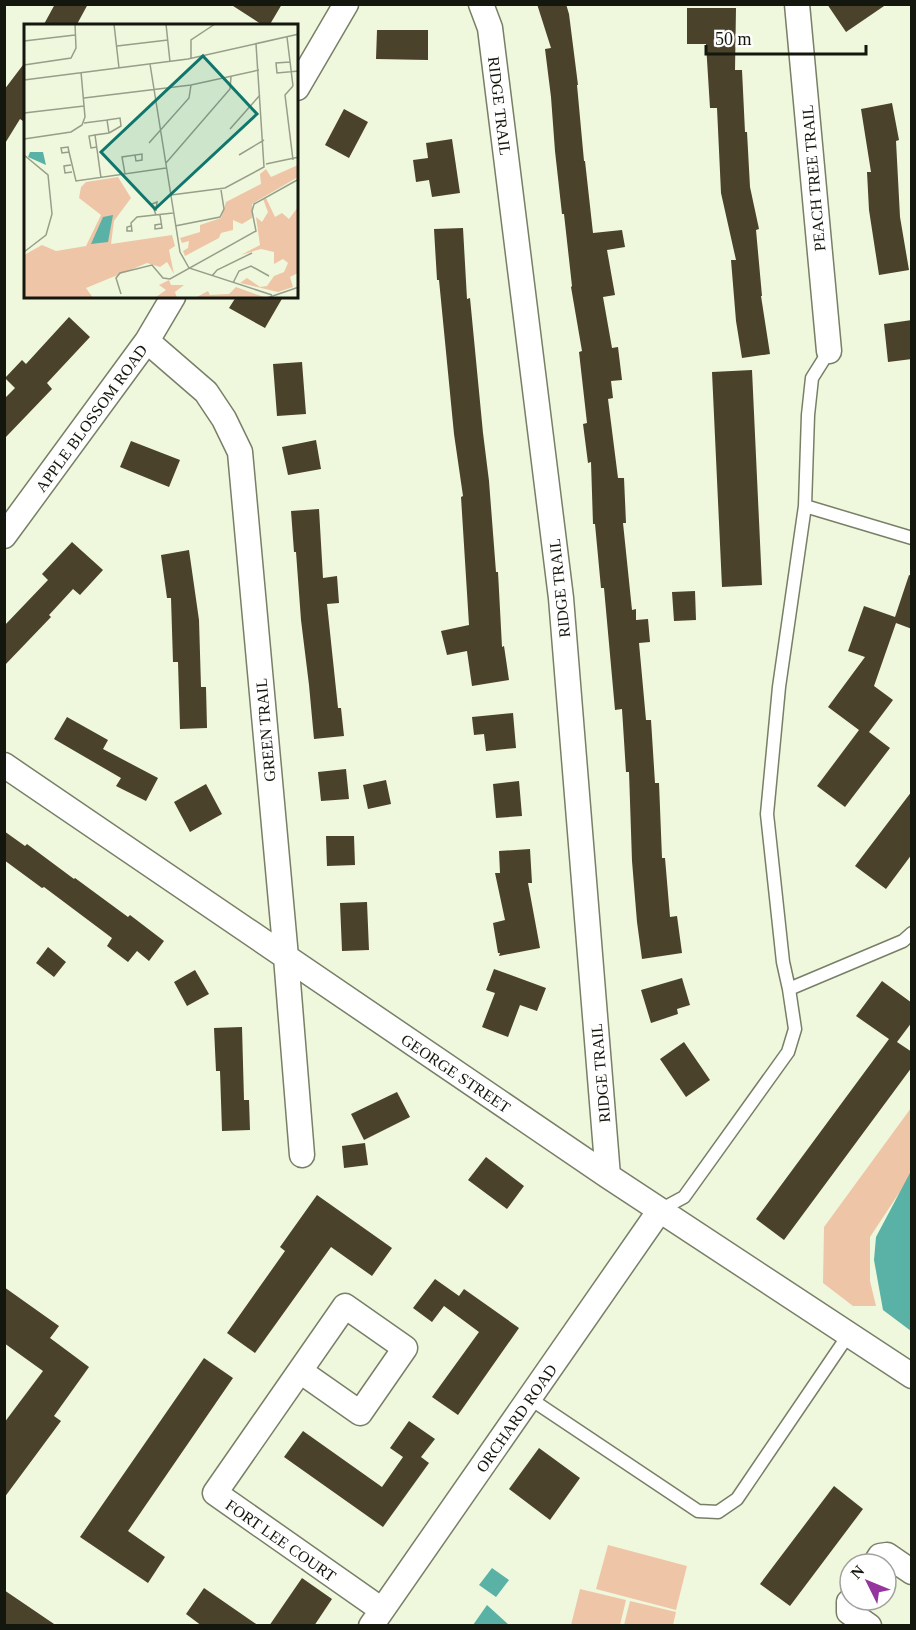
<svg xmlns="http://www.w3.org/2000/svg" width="916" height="1630" viewBox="0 0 916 1630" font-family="'Times New Roman',serif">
<rect width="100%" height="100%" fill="#eff8dc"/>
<path fill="#efc5a7" d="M 911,1108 L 911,1175 L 870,1237 L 870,1281 L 876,1306 L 853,1306 L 823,1283 L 824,1227 Z
M 608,1545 L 687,1566 L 676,1610 L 596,1589 Z
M 580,1589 L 626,1600 L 620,1625 L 571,1625 Z
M 630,1601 L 676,1612 L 673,1625 L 624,1625 Z"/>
<path fill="#5ab1a5" d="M 911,1171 L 911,1331 L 883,1310 L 874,1260 L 876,1237 Z
M 492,1568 L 509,1580 L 496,1597 L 479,1585 Z
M 487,1605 L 509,1625 L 473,1625 Z"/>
<path fill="#4a422a" d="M 55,4 L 88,4 L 76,26 L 43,26 Z
M 230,4 L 282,4 L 269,26 L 264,26 Z
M 537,4 L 566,4 L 569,14 L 578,85 L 577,85 L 584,161 L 585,161 L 593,233 L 622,230 L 625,247 L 607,250 L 615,295 L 603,297 L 612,348 L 618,347 L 622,380 L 611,381 L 613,398 L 608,399 L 618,478 L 624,478 L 626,523 L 623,523 L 632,610 L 636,609 L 636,620 L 648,619 L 650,642 L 639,643 L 646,720 L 651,720 L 655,783 L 659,783 L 662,858 L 665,858 L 670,917 L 677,916 L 682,953 L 642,959 L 637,922 L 632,861 L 629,772 L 626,772 L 622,709 L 615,710 L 604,588 L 601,588 L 595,524 L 593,524 L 591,462 L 588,463 L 583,424 L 587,423 L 579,352 L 582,351 L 571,287 L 572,286 L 564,214 L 562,214 L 555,151 L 551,97 L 545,49 L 551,48 Z
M 827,4 L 887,4 L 846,32 Z
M 687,8 L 736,8 L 735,70 L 742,70 L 745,132 L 747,132 L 750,187 L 759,229 L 756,230 L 762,296 L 761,296 L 770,354 L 742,358 L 736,321 L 731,260 L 736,260 L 721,193 L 717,108 L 710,108 L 706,44 L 687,44 Z
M 377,30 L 428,30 L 428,60 L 376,59 Z
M 26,61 L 26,123 L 20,119 L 4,145 L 4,90 Z
M 892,103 L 899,140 L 896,141 L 900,217 L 909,270 L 879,275 L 869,210 L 867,172 L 871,172 L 861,109 Z
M 344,109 L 368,122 L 349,158 L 325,145 Z
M 452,139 L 460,193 L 432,197 L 429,180 L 416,182 L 413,160 L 428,158 L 426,143 Z
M 463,228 L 467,299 L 470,298 L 483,433 L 489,481 L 496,572 L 498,572 L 502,647 L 504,646 L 509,680 L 472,686 L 467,651 L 447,655 L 441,631 L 469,625 L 461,497 L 463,496 L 454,434 L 439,280 L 437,280 L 434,229 Z
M 236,297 L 283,297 L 265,328 L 229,308 Z
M 69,317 L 90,337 L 47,383 L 52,389 L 4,439 L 4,399 L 15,388 L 5,378 L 22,360 L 26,364 Z
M 912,320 L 912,359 L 888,362 L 884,324 Z
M 302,362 L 306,414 L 277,416 L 273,364 Z
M 752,370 L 762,585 L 722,587 L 712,372 Z
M 316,440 L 321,469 L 288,475 L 282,447 Z
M 131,441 L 180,460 L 169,487 L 120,467 Z
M 319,509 L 323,578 L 337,576 L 339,603 L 327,604 L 338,708 L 341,708 L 344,736 L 314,739 L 309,685 L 301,620 L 296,552 L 294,552 L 291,511 Z
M 72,542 L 103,570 L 80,595 L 73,589 L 49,615 L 51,617 L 4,666 L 4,626 L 48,580 L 42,574 Z
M 189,550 L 199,620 L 201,687 L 206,687 L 207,728 L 180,729 L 178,662 L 173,662 L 171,598 L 167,598 L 161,555 Z
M 909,575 L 912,576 L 912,629 L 896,623 L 874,686 L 893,700 L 869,732 L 890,748 L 845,807 L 817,786 L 859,730 L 828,707 L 865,657 L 848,651 L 864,606 L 895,617 Z
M 695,591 L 696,620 L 674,621 L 672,592 Z
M 513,713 L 516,748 L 486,751 L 484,734 L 474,735 L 472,717 Z
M 67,717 L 108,740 L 103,749 L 158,778 L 146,801 L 116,786 L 121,778 L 54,739 Z
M 346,769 L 349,799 L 321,801 L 318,772 Z
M 386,780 L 391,804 L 368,809 L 363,785 Z
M 519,781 L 522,816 L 496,818 L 493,784 Z
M 206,784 L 222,814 L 190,832 L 174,802 Z
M 912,791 L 912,854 L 886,889 L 855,866 Z
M 4,831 L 25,846 L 27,844 L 74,879 L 75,878 L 128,917 L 130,915 L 164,941 L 149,961 L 137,951 L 128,962 L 107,946 L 112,938 L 44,887 L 42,888 L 4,860 Z
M 326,836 L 354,836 L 355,865 L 327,866 Z
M 530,849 L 532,883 L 528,883 L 540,948 L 499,956 L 500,953 L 498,953 L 493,923 L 505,920 L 495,873 L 500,873 L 499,851 Z
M 367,902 L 369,950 L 342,951 L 340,903 Z
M 48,947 L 66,962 L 54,977 L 36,963 Z
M 494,969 L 546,988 L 537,1011 L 520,1005 L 508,1037 L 482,1027 L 495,993 L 486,990 Z
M 195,970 L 209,994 L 187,1006 L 174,982 Z
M 682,978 L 690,1005 L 677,1009 L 678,1014 L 651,1023 L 641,990 Z
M 882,981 L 912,1003 L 912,1022 L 897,1042 L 912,1052 L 912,1067 L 784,1240 L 756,1219 L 889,1039 L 856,1016 Z
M 242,1027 L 244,1100 L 249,1100 L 250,1130 L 222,1131 L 220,1071 L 216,1071 L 214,1028 Z
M 684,1042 L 710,1080 L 686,1097 L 660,1059 Z
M 397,1092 L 410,1117 L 364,1140 L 351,1114 Z
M 365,1143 L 368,1165 L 344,1168 L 342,1146 Z
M 486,1157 L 524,1186 L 507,1209 L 468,1180 Z
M 317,1195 L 392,1248 L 372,1276 L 331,1247 L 255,1353 L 227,1333 L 285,1251 L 280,1247 Z
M 435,1279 L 459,1296 L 464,1289 L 519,1328 L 458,1415 L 432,1397 L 479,1332 L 444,1306 L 432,1322 L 413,1308 Z
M 4,1287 L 59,1326 L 50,1338 L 89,1367 L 54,1416 L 61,1421 L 4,1498 L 4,1423 L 43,1371 L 4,1343 Z
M 204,1358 L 233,1378 L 128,1531 L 165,1557 L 148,1583 L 80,1537 Z
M 409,1421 L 435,1439 L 421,1457 L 429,1463 L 383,1527 L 284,1457 L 303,1431 L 382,1487 L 403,1457 L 390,1448 Z
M 539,1448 L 580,1478 L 550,1520 L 509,1489 Z
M 834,1486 L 863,1509 L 790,1606 L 760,1584 Z
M 302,1578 L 332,1599 L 314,1626 L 269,1626 Z
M 204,1588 L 259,1626 L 202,1626 L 186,1614 Z
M 4,1590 L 57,1626 L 4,1626 Z"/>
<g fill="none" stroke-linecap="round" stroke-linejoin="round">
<g stroke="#777f66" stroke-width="15">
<path id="service" d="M 805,506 L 912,538
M 789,989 L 903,941 L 912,933
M 660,1210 L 684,1197 L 788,1052 L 795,1029 L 789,989 L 783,962 L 767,814 L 779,687 L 805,506 L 808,415 L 812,378 L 829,351
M 529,1398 L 698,1511 L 718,1512 L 737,1499 L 849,1334"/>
</g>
<g stroke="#777f66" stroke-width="27">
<path id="minor" d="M 481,4 L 490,28 L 561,598 L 608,1176
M 797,4 L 829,351
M 297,88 L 346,4
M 147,341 L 206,392 L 224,419 L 240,452 L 286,957 L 302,1155
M 4,536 L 147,341 L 173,297
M 4,765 L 608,1176 L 912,1376
M 300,1371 L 360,1413 L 405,1348 L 345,1306 L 215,1493 L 382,1610
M 875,1564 L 880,1556 L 887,1555 L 912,1572
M 851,1600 L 849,1602 L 849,1612 L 869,1626
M 371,1626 L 660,1210"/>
</g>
<use href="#service" stroke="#fff" stroke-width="12"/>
<use href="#minor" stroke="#fff" stroke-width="24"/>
</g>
<g text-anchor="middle" stroke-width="6" stroke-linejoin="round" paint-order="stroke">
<g font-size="16" fill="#14170d" stroke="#fff">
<text transform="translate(500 106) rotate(83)" y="6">RIDGE TRAIL</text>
<text transform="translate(813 178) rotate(-95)" y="6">PEACH TREE TRAIL</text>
<text transform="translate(91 418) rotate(-54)" y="6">APPLE BLOSSOM ROAD</text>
<text transform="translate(559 588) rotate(-96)" y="6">RIDGE TRAIL</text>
<text transform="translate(265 730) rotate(-95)" y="6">GREEN TRAIL</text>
<text transform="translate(456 1073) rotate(34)" y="6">GEORGE STREET</text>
<text transform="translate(600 1073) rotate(-95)" y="6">RIDGE TRAIL</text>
<text transform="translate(516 1418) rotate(-55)" y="6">ORCHARD ROAD</text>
<text transform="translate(281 1540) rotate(35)" y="6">FORT LEE COURT</text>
</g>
</g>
<g transform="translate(24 24)">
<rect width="274" height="274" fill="#eff8dc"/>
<path d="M 274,141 L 274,153 L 228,180 L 228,194 L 218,200 L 209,196 L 209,206 L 197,209 L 195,214 L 161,232 L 159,227 L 164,224 L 165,217 L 158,219 L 156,214 L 176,208 L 176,201 L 197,194 L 202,178 L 237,160 L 236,150 L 242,145 L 247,153 ZM 94,153 L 107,174 L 90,197 L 87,220 L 148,211 L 151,222 L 145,226 L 150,250 L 143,238 L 136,243 L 123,239 L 62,264 L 69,274 L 0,274 L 0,231 L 18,221 L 32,227 L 62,222 L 77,191 L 55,174 L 57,163 L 62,158 ZM 242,174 L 251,193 L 258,189 L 265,195 L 274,183 L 274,249 L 266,253 L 269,263 L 254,268 L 216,259 L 223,254 L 236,263 L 243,262 L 250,252 L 260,248 L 264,239 L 259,235 L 250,240 L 250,228 L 237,225 L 217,231 L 236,221 L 232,193 L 238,198 L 244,188 L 239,175 ZM 145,256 L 147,261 L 160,261 L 151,268 L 153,274 L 132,273 L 142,266 L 135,261 ZM 212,263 L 240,273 L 171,274 L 184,267 L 186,271 L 205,270 Z" fill="#efc5a7"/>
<path d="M 6,128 L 19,128 L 22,141 L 4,133 ZM 89,191 L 84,218 L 67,220 L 79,193 Z" fill="#5ab1a5"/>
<path fill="none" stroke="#979e89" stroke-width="1.5" d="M 90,0 L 95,44M 142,0 L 146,38M 263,13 L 269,62M 0,17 L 51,11M 93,22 L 144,16M 167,34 L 167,16 L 191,0M 266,38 L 252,39 L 253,49 L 275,47M 126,40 L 156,228 L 165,244 L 248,271M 0,41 L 47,34 L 52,24 L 51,0M 0,56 L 164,35 L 275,10M 269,62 L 261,71 L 269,136M 60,74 L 167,61 L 235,46M 0,89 L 60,82M 83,96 L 96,94 L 97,102 L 85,109M 60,99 L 83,96 L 85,109M 206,105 L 236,71M 71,111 L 65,112 L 67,124 L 73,123M 0,115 L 47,108 L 58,101 L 61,93 L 57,48M 125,119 L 165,74 L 167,61M 44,123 L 45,128 L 38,129 L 37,124 ZM 45,128 L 52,157 L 142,144M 0,131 L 24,151 L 28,190 L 22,211 L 0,228M 215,131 L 240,116M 142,139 L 206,65 L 207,53M 242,140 L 275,133M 47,141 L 40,142 L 41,149 L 48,148M 101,150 L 98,133 L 118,130 L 118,136 L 112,137 L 111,131M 77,154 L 71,111 L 85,109M 147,171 L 201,164 L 240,143 L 232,20M 132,187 L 133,178 L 128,180 L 132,191M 136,191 L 138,204 L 131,205 L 131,201 L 137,200M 107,202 L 103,203 L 103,207 L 108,207 L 107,199 L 113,193 L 149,189M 151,202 L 196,193 L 200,185 L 197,166M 188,252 L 193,246 L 228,229M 209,259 L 215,247 L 227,242 L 245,252M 97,270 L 92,254 L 96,249 L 128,241 L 139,254 L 146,255 L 232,207 L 228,187 L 230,180 L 275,155M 243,274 L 275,263"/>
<path fill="#0f766e" fill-opacity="0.15" stroke="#0f766e" stroke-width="3" d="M 179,32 L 233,90 L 131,185 L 77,128 Z"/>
<rect width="274" height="274" fill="none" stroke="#14170d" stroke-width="3"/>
</g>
<rect width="916" height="1630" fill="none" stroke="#14170d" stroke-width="12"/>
<g transform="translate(868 1582) rotate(313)"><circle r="28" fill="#ffffff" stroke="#a1a29e" stroke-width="1.5"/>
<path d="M0-4.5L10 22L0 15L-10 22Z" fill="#95359e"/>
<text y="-9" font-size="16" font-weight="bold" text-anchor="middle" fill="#14170d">N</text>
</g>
<path d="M706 45v9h160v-9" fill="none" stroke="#14170d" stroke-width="3"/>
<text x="715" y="45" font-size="18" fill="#14170d" stroke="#ffffff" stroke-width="4.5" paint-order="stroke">50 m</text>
</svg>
